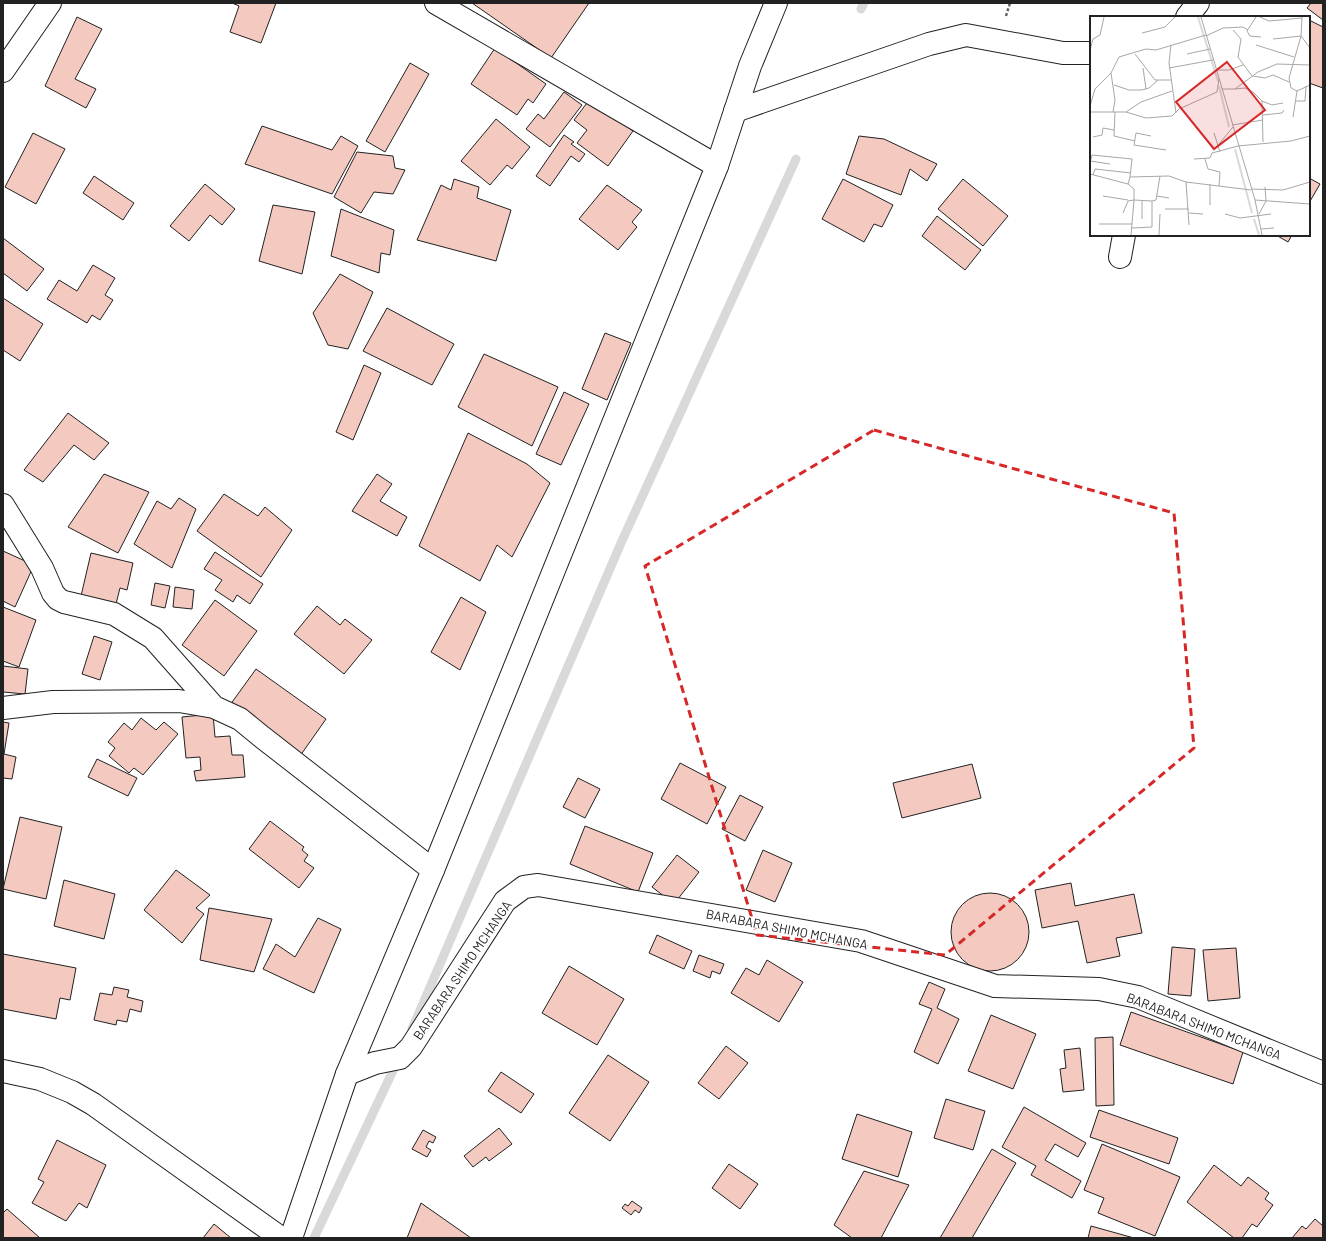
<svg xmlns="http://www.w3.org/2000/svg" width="1326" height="1241" viewBox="0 0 1326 1241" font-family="Barlow,sans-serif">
<rect width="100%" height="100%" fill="#fff"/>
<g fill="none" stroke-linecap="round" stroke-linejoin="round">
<path stroke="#d9d9d9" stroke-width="9" d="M 861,9 L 864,3
M 412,1029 L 621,543 L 796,159
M 314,1238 L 398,1060"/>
</g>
<path fill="#f3c9c0" stroke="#222" d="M 232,3 L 276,3 L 261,43 L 230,32 L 239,6 Z
M 472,3 L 589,3 L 551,58 Z
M 1311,3 L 1323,3 L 1323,20 L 1307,8 Z
M 77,17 L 102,29 L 75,79 L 96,89 L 86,108 L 45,86 Z
M 1309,20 L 1323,27 L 1323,88 L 1309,83 Z
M 495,48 L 546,84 L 533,103 L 528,99 L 517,115 L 471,84 Z
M 410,63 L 429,74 L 385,152 L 366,141 Z
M 564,92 L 582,105 L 550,147 L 526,129 L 538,114 L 544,119 Z
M 590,99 L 633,131 L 608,166 L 577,143 L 587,130 L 574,120 Z
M 496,119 L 530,147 L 512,169 L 507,165 L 490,185 L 461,161 Z
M 262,126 L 332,150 L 341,136 L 358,146 L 332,194 L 245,164 Z
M 33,133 L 65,149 L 36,204 L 5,187 Z
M 564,135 L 574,142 L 571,144 L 585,154 L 579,162 L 571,156 L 550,186 L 536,176 Z
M 859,136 L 884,139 L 937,164 L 927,181 L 910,169 L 901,195 L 846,174 Z
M 357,152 L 393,156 L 395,168 L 405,170 L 393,194 L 374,192 L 361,213 L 334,197 Z
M 94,176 L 134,203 L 123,220 L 83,193 Z
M 1309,178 L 1320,184 L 1309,203 Z
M 454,179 L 479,187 L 477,198 L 511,210 L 496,261 L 417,240 L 441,185 L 451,190 Z
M 843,179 L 893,205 L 882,227 L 874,224 L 864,242 L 822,219 Z
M 963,179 L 1008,216 L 983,246 L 938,209 Z
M 205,184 L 235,209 L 222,225 L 210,215 L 189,241 L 170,226 Z
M 607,185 L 642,210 L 632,222 L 637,227 L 618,250 L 579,219 Z
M 273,205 L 315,212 L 302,274 L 259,261 Z
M 341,209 L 394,230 L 390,255 L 381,253 L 379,273 L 331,256 Z
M 937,216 L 981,250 L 965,270 L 922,236 Z
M 1276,235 L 1292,235 L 1288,242 Z
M 3,238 L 44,269 L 27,291 L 3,273 Z
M 93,265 L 115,278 L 105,295 L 113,300 L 100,320 L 92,315 L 87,323 L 47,299 L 59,280 L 77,291 Z
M 340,274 L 373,292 L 348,349 L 328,345 L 313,313 Z
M 3,298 L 43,324 L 20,361 L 3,350 Z
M 387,308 L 454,344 L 432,385 L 363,351 Z
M 605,333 L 631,343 L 607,400 L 582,389 Z
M 484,354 L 558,387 L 532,446 L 458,407 Z
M 364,365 L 381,373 L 353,440 L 336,432 Z
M 564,392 L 589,404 L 561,465 L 536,454 Z
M 68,413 L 109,443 L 94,460 L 74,445 L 43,482 L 24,470 Z
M 468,433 L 527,464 L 550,483 L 512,557 L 497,545 L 480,581 L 419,546 Z
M 104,474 L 149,492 L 118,553 L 68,527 Z
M 377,474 L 392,484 L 380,501 L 407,517 L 397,536 L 352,511 Z
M 224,494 L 258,516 L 265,507 L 292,530 L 261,577 L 197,531 Z
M 179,498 L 196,509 L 172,568 L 134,544 L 157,501 L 171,509 Z
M 3,551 L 34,565 L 15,607 L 3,601 Z
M 215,552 L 263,584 L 250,604 L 237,595 L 233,602 L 215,590 L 222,580 L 204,569 Z
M 91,553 L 133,563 L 127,590 L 120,588 L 116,604 L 81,596 Z
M 155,583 L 170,586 L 165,608 L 151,605 Z
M 175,587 L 194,590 L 192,609 L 173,607 Z
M 461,597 L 486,612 L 460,670 L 431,652 Z
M 215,600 L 257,631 L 224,676 L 182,645 Z
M 317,606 L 340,625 L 345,619 L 372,640 L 344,674 L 294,634 Z
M 3,607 L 36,620 L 19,667 L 3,661 Z
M 94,636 L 112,642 L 100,680 L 82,674 Z
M 3,666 L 28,669 L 25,694 L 3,692 Z
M 256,669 L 326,719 L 300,756 L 230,705 Z
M 213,714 L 215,737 L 230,736 L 232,755 L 243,755 L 245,777 L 196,781 L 194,771 L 201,770 L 200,757 L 186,758 L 182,717 Z
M 141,718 L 156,730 L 164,722 L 178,734 L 143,775 L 134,768 L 129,773 L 109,756 L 115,748 L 108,742 L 124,723 L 132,730 Z
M 3,722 L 9,723 L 4,754 L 16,757 L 12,779 L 3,778 Z
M 97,759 L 137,778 L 128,796 L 88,777 Z
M 680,763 L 726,787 L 707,824 L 661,799 Z
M 972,764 L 981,798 L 902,818 L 893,783 Z
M 578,778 L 600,789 L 585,818 L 563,807 Z
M 740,795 L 763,807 L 745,841 L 722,829 Z
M 20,817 L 62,827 L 46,899 L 3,889 Z
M 270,821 L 304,847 L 302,850 L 308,855 L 304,861 L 314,868 L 299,888 L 249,849 Z
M 585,826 L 653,853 L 638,892 L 570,864 Z
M 763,850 L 792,863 L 775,902 L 746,890 Z
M 677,855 L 699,872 L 674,904 L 652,887 Z
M 176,870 L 210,895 L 196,908 L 204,914 L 182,943 L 144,910 Z
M 64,880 L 115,894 L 104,939 L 54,926 Z
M 1071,883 L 1075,906 L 1134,894 L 1142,933 L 1116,938 L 1120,956 L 1087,963 L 1078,921 L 1042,928 L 1035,890 Z
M951 932a39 39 0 1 1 78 0a39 39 0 1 1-78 0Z
M 209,908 L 272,919 L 254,972 L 200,960 Z
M 318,918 L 341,929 L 314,993 L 263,969 L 276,944 L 295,957 Z
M 657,935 L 692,951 L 684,969 L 649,953 Z
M 1172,947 L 1195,949 L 1191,996 L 1168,994 Z
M 1236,948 L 1240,998 L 1208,1001 L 1203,950 Z
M 3,954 L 76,968 L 70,1000 L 60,998 L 56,1019 L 3,1009 Z
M 699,955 L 724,964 L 720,974 L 712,971 L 710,978 L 693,971 Z
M 767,960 L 803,982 L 779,1022 L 731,993 L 746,968 L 759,975 Z
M 569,966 L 624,999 L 597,1045 L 542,1013 Z
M 929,982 L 945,989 L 937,1008 L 959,1019 L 938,1064 L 914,1052 L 932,1009 L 919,1004 Z
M 114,987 L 129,990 L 127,997 L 143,1001 L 141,1012 L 130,1009 L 127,1022 L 117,1020 L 116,1025 L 94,1020 L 100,993 L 112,995 Z
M 1131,1012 L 1243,1052 L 1233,1084 L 1120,1045 Z
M 991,1015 L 1036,1034 L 1013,1089 L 968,1071 Z
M 1113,1037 L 1114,1105 L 1096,1106 L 1095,1038 Z
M 726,1046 L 748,1063 L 719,1099 L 698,1083 Z
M 1080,1048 L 1084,1090 L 1063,1092 L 1060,1069 L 1066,1068 L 1064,1050 Z
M 608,1055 L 649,1082 L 610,1141 L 569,1113 Z
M 501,1072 L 534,1094 L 521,1113 L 488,1091 Z
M 946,1099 L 985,1111 L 973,1150 L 934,1138 Z
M 1024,1107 L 1086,1143 L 1078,1157 L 1055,1144 L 1045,1160 L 1081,1181 L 1072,1198 L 1031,1175 L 1036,1166 L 1002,1147 Z
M 1099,1110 L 1178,1138 L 1169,1164 L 1090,1137 Z
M 857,1114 L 912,1132 L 898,1177 L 842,1159 Z
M 499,1128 L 512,1144 L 489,1161 L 486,1157 L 473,1167 L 464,1156 Z
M 423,1130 L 436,1137 L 433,1143 L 429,1141 L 426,1147 L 431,1150 L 427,1157 L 412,1149 Z
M 57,1140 L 106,1165 L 87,1208 L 79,1203 L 66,1221 L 32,1203 L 44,1182 L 38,1179 Z
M 1102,1144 L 1180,1177 L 1155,1236 L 1098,1213 L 1104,1198 L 1084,1190 Z
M 992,1149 L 1016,1163 L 972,1238 L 940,1238 Z
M 729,1164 L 758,1184 L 740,1209 L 712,1188 Z
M 1214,1165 L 1241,1186 L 1248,1177 L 1269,1193 L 1265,1199 L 1273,1205 L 1257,1227 L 1252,1224 L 1242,1238 L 1234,1238 L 1187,1202 Z
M 864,1171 L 909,1185 L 881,1238 L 852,1238 L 834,1225 Z
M 632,1201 L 642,1208 L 639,1213 L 635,1210 L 631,1215 L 622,1208 L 625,1204 L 628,1206 Z
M 421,1203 L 471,1238 L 407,1238 Z
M 7,1209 L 40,1238 L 3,1238 L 3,1213 Z
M 1315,1219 L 1323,1226 L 1323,1238 L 1292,1238 L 1302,1226 L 1306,1229 Z
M 214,1224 L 231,1238 L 203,1238 Z
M 1091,1226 L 1134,1238 L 1088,1238 Z"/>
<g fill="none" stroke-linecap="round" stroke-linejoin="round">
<g stroke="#222" stroke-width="24">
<path id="minor" d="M 436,3 L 717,166
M 1187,17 L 1198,3
M 3,71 L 50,3
M 735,111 L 929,44 L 966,35 L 1063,53 L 1091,53
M 1120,257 L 1124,235
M 3,505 L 42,568 L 53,593 L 58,599 L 64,602 L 114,614 L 153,638 L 214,707
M 3,708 L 53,702 L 179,701 L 214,707 L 240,719 L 262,737 L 433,870
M 3,1071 L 40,1079 L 72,1092 L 93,1104 L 281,1238
M 347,1074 L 375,1063 L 400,1058 L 411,1047 L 505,901 L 524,887 L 538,885 L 861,941 L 995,986 L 1099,989 L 1138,997 L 1323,1073"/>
</g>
<g stroke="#222" stroke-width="24">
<path id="tertiary" d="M 291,1238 L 347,1074 L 433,870 L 717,166 L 750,66 L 776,3"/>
</g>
<path stroke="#646464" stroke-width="2.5" stroke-dasharray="3 2" stroke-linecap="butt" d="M 1006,16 L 1010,3"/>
<use href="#minor" stroke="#fff" stroke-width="22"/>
<use href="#tertiary" stroke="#fff" stroke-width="22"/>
</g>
<path fill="none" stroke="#d62828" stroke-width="3" stroke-dasharray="8 5" stroke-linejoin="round" d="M 874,430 L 1174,513 L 1194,748 L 945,955 L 757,935 L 645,566 Z"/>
<g text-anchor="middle" stroke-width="3" stroke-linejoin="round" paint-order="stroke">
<g font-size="13" fill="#222" stroke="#fff">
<text transform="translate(787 929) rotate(11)" y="5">BARABARA SHIMO MCHANGA</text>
<text transform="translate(462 970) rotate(-56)" y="5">BARABARA SHIMO MCHANGA</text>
<text transform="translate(1204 1026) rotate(21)" y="5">BARABARA SHIMO MCHANGA</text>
</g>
</g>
<g transform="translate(1090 16)">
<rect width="220" height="220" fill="#fff"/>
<path fill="none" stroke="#d9d9d9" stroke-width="2" d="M 108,1 L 128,65M 129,70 L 139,111M 145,133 L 162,197M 164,203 L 169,219"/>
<path fill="none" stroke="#a7a7a7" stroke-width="1" d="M 111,1 L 165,184 L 172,219M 166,1 L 157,15 L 160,20 L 171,21M 170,1 L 179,5 L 212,2M 143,14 L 151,23 L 148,41 L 162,60M 52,17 L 75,11 L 85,1M 116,20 L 133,12 L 153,11 L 158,14M 183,23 L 211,20 L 220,32M 81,29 L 79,47 L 86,97M 166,29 L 204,41M 0,34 L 3,23 L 10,19 L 14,1M 45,38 L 65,64 L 81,64M 97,38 L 120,33M 53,52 L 56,73M 79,52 L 123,44M 126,54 L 139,54 L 153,49M 163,60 L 175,62 L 183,59 L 199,66M 24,69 L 39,74 L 52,74 L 59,72 L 68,64M 132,73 L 145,73 L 168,56 L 187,48 L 220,49M 145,73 L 155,72 L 163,76 L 172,85 L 173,126M 207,75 L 201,72 L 199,62 L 211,20 L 212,1M 172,85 L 182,89 L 193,87M 206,85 L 215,85 L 216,70M 0,90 L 5,73 L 21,57M 0,96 L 36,96 L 56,102 L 82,100 L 89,93 L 127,76 L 129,63M 23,96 L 25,84 L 21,57 L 29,41 L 56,33 L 66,34 L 116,19M 25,96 L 24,120 L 45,125M 36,96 L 51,86 L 82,75M 173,99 L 192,97 L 194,94M 203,101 L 207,75 L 220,69M 142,109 L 173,104M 124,117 L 130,136M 61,120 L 46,117 L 44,129 L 76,134M 3,121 L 12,119 L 13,112 L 24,114M 129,128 L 143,111M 104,143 L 120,142 L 122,137 L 148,130 L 201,125 L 220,120M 115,143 L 118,153 L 130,156 L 129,170M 0,145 L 20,148M 0,147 L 2,139 L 42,143 L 40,161M 0,158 L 38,168 L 44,173 L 44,184 L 38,185 L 33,197M 3,159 L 5,153 L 41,157M 96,166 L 161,174M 38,168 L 40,161 L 79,160 L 96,166 L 99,209M 120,168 L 120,189M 161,173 L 193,174 L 220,166M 13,180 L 38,184M 67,180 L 79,182M 165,184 L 220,188M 75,193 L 99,193M 99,197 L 113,198M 135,198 L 150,202 L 181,198M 169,198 L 176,185 L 175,171M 52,203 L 52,185M 9,208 L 42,208M 42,212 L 62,211 L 62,185 L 66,184 L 70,160M 171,213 L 184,212M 41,219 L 44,184 L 62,185M 69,219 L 70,198"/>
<path fill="#d62828" fill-opacity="0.15" stroke="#d62828" stroke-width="2" d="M 137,46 L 175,94 L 124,133 L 86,86 Z"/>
<rect width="220" height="220" fill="none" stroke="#222" stroke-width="2"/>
</g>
<rect width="1326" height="1241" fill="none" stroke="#222222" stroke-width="8"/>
</svg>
